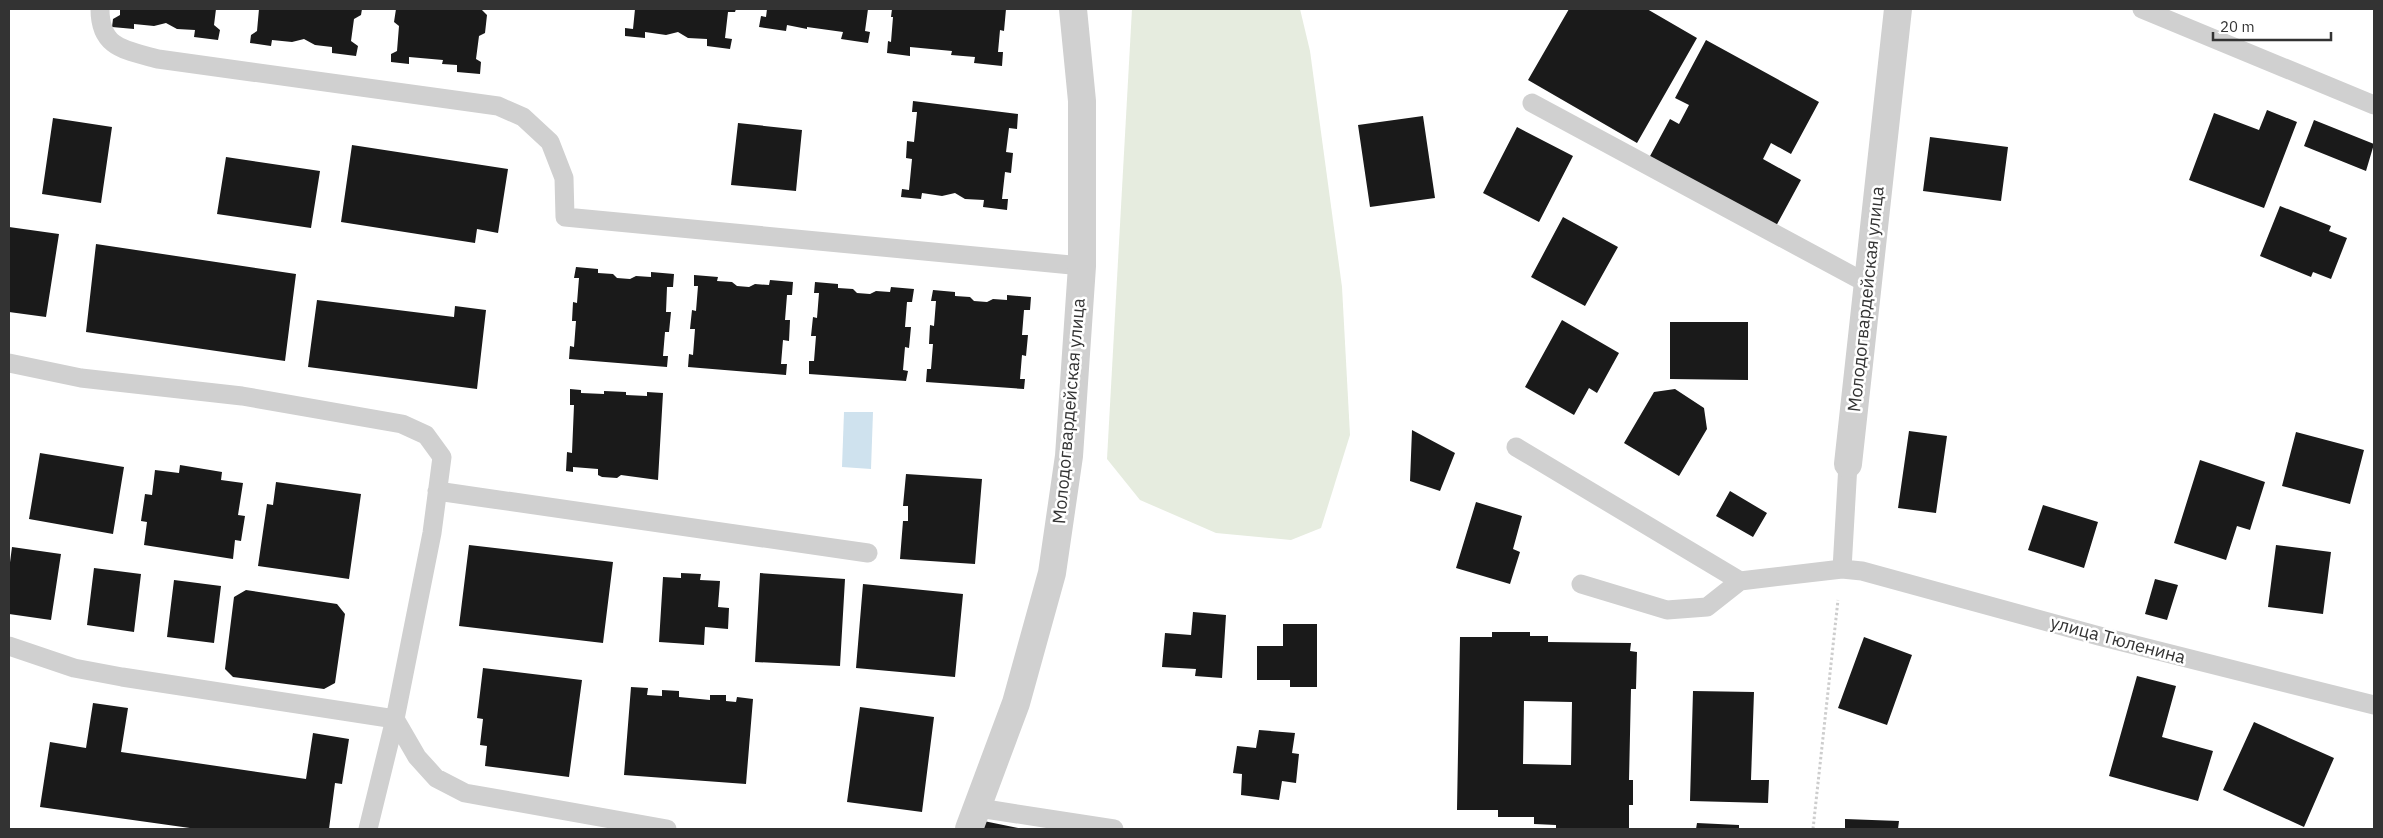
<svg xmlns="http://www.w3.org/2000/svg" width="2383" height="838" viewBox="0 0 2383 838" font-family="'IBM Plex Sans',sans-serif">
<rect width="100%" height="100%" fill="#fff"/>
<path fill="#e6ecdf" d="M 1132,9 L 1300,9 L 1310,51 L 1342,287 L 1350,435 L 1321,528 L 1291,540 L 1216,533 L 1140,500 L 1107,459 Z"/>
<path fill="#cfe2ee" d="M 844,412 L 873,412 L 871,469 L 842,467 Z"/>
<path fill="#1a1a1a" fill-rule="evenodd" d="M 120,9 L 216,9 L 214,25 L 220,30 L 218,40 L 194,37 L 195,30 L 177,29 L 166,23 L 154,26 L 134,24 L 134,29 L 112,27 L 113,19 L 120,15 Z
M 259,9 L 362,9 L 361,15 L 354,19 L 351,41 L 358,46 L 356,56 L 332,53 L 332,47 L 315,45 L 304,39 L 292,42 L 272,40 L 271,46 L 250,43 L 251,35 L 257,31 Z
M 396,9 L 481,9 L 487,15 L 485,33 L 479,36 L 476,59 L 481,62 L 480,74 L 457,72 L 457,65 L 442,64 L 443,60 L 409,57 L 409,64 L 391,62 L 391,54 L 397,51 L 399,26 L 394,22 Z
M 635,9 L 736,9 L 735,12 L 728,12 L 725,38 L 732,39 L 730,49 L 707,46 L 707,39 L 688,38 L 678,32 L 666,35 L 645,32 L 645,38 L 625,36 L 625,28 L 633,29 Z
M 767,9 L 868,9 L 865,31 L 870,32 L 868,43 L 841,39 L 843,32 L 807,27 L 807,29 L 787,25 L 786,31 L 759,27 L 761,16 L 766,17 Z
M 892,9 L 1006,9 L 1004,31 L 1000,30 L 998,52 L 1003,52 L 1002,66 L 974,63 L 975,57 L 951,55 L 952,51 L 910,47 L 910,56 L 887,53 L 888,41 L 891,42 L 893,17 L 891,17 Z
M 1569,9 L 1647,9 L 1697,38 L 1637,143 L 1528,80 Z
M 1706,40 L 1819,102 L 1791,154 L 1771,143 L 1763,159 L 1801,180 L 1775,228 L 1649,158 L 1670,119 L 1679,124 L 1689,105 L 1675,98 Z
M 913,101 L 1018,114 L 1017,129 L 1009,128 L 1006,152 L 1013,153 L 1011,173 L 1005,172 L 1002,199 L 1008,199 L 1007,210 L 983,207 L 984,200 L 965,199 L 955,193 L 942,196 L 922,193 L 921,199 L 901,197 L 902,189 L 909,190 L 912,159 L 906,158 L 907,141 L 914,142 L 917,112 L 912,112 Z
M 2267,110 L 2297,122 L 2264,208 L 2189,180 L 2214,113 L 2259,130 Z
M 1423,116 L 1435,198 L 1370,207 L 1358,125 Z
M 53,118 L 112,127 L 101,203 L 42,194 Z
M 2314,120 L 2374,144 L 2366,171 L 2304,146 Z
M 738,123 L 802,130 L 796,191 L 731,185 Z
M 1517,127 L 1573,156 L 1539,222 L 1483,193 Z
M 1930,137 L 2008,147 L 2001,201 L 1923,191 Z
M 352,145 L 508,169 L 498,233 L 477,229 L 475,243 L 341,222 Z
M 226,157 L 320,171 L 311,228 L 217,214 Z
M 2280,206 L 2331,226 L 2329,231 L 2347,238 L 2331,279 L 2313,272 L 2311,277 L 2260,256 Z
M 1563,217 L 1618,247 L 1585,306 L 1531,277 Z
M 9,227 L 59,234 L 46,317 L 9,312 Z
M 96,244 L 296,274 L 285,361 L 86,332 Z
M 576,267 L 598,269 L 598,273 L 613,274 L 617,278 L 630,279 L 636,276 L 651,277 L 651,272 L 674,274 L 673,287 L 667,287 L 666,312 L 671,312 L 669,332 L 665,332 L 663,356 L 668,356 L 667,367 L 569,359 L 570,346 L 574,347 L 576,321 L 572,321 L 573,302 L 577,303 L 579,278 L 574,278 Z
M 694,275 L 718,277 L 717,281 L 732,282 L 737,286 L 749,287 L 755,284 L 769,285 L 770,280 L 793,282 L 792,295 L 787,295 L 785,320 L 790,320 L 789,341 L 783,340 L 781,364 L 787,364 L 786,375 L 688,367 L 689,354 L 693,355 L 695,329 L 690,329 L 692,310 L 696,311 L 698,286 L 694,286 Z
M 815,282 L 838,284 L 838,288 L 853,289 L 857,293 L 870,294 L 876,291 L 890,292 L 891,287 L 914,289 L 912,302 L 907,302 L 905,327 L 911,327 L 909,348 L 905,347 L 903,370 L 908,371 L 906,381 L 809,374 L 809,361 L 814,361 L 816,336 L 811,336 L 813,317 L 817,318 L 819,293 L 814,293 Z
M 933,290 L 955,292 L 955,296 L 970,297 L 974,301 L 987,302 L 993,299 L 1007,300 L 1007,295 L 1031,297 L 1030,310 L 1024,310 L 1022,335 L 1028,335 L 1026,356 L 1022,355 L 1020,379 L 1025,379 L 1024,389 L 926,382 L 927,369 L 931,369 L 933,344 L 929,344 L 930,325 L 934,326 L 936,301 L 931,301 Z
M 317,300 L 454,317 L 455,306 L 486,310 L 477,389 L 308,367 Z
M 1562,320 L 1619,353 L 1597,393 L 1589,388 L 1574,415 L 1525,387 Z
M 1670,322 L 1748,322 L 1748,380 L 1670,379 Z
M 570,389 L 581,390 L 581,393 L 604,394 L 604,391 L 626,392 L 626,395 L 647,396 L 647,392 L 663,393 L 658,480 L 621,475 L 617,478 L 602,477 L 598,475 L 598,469 L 573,467 L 573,472 L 566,471 L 567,452 L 572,453 L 574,405 L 570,405 Z
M 1675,389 L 1704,408 L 1707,429 L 1679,476 L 1624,443 L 1654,392 Z
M 1412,430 L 1455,453 L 1440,491 L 1410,481 Z
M 1909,431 L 1947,436 L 1936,513 L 1898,508 Z
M 2296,432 L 2364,450 L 2350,504 L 2282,486 Z
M 40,453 L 124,467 L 113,534 L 29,519 Z
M 2200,460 L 2265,482 L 2250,530 L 2237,526 L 2226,560 L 2174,543 Z
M 180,465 L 222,472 L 221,480 L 243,483 L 238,515 L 245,516 L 241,541 L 235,540 L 233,559 L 144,545 L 147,522 L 141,521 L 145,494 L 152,495 L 155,470 L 179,473 Z
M 906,474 L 982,479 L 975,564 L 900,559 L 903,521 L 908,521 L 908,506 L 903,506 Z
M 276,482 L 361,494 L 349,579 L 258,566 L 267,504 L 273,505 Z
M 1730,491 L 1767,513 L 1753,537 L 1716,516 Z
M 1476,502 L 1522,516 L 1513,549 L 1520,552 L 1510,584 L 1456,568 Z
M 2043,505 L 2098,522 L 2084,568 L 2028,550 Z
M 469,545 L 613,562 L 603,643 L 459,626 Z
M 2276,545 L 2331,552 L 2323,614 L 2268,607 Z
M 12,547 L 61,554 L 51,620 L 9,614 L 9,570 Z
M 94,568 L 141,574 L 134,632 L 87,625 Z
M 681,573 L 701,574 L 700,580 L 720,581 L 718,607 L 729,608 L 728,629 L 705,627 L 704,645 L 659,642 L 663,577 L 681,578 Z
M 760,573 L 845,579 L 840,666 L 755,662 Z
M 2155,579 L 2178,585 L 2167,620 L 2145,614 Z
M 174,580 L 221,586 L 214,643 L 167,637 Z
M 863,584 L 963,594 L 955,677 L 856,668 Z
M 246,590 L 337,604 L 345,614 L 335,683 L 324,689 L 233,677 L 225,669 L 234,597 Z
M 1193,612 L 1226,615 L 1222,678 L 1195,676 L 1196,669 L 1162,667 L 1165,633 L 1191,635 Z
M 1283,624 L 1317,624 L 1317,687 L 1290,687 L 1290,680 L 1257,680 L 1257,646 L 1283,646 Z
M 1492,632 L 1530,632 L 1530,636 L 1548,636 L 1548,642 L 1631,643 L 1630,651 L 1637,652 L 1636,689 L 1631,689 L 1629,780 L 1633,780 L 1633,805 L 1629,805 L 1629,829 L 1556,829 L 1556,825 L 1534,824 L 1534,817 L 1498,817 L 1498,810 L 1457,810 L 1460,637 L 1492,637 ZM 1524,701 L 1572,702 L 1571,765 L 1523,764 Z
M 1864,637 L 1912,655 L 1887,725 L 1838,708 Z
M 483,668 L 582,680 L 569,777 L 485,766 L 487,746 L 480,745 L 483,719 L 477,718 Z
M 2137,676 L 2176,686 L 2162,737 L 2213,751 L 2198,801 L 2109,776 Z
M 631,687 L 648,688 L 647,695 L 662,696 L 662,690 L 679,691 L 679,697 L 710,700 L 710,695 L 726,695 L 726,701 L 736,702 L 737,697 L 753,699 L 746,784 L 624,775 Z
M 1693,691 L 1754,692 L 1751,780 L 1769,780 L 1768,803 L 1690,801 Z
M 93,703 L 128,708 L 121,752 L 306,779 L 313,733 L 349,739 L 342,784 L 335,783 L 329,829 L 197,829 L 40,807 L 50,742 L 86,748 Z
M 860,707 L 934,717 L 922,812 L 847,802 Z
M 2254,722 L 2334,758 L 2304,827 L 2223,790 Z
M 1259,730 L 1295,733 L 1292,753 L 1299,754 L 1296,783 L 1282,781 L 1279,800 L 1241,795 L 1242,774 L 1233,773 L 1237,746 L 1256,748 Z
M 974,819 L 1018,828 L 1018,829 L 970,829 Z
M 1845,819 L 1899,821 L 1898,829 L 1845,829 Z
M 1697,823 L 1739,825 L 1739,829 L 1696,829 Z"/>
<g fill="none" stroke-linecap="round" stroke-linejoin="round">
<path stroke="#cdcdcd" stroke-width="3" stroke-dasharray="2.5 2.5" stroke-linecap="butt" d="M 1813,829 L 1838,600"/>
<path stroke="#d0d0d0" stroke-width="19" d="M 100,9 C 100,49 126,50 158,59 L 498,106 L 523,117 L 550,142 L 564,178 L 565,217 L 1082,266
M 2142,9 L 2374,105
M 1532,103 L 1868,284
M 9,363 L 81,378 L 242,396 L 402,424 L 426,435 L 442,457 L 432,533 L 395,719 L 368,829
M 1516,447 L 1740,581 L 1842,569
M 1848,464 L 1842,569 L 1862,571 L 2099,636 L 2374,705
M 437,491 L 868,553
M 1581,584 L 1667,610 L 1707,607 L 1740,581
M 9,646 L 74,668 L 122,677 L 395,719 L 417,757 L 436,778 L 465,793 L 667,829
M 979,808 L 1114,829"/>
<path stroke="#d0d0d0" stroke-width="28" d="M 1848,464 L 1898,9
M 969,829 L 1016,703 L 1052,573 L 1069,456 L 1082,266 L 1082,101 L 1073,9"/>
</g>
<g text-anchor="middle" stroke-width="5" stroke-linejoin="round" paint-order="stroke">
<g font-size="18" fill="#333" stroke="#fff">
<text transform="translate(1866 299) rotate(-84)" y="6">Молодогвардейская улица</text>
<text transform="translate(1069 411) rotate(-85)" y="6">Молодогвардейская улица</text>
<text transform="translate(2118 640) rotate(15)" y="6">улица Тюленина</text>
</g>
</g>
<rect width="2383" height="838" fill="none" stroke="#333333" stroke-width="20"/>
<path d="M2213 32v8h118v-8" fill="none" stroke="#333333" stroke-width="2.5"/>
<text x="2220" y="32" font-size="15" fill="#333333" stroke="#ffffff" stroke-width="4" paint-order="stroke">20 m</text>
</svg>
